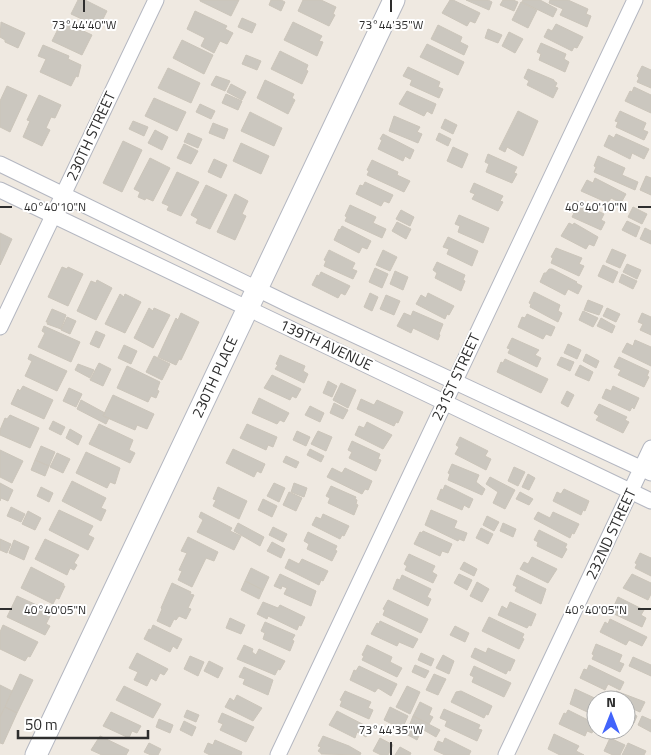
<svg xmlns="http://www.w3.org/2000/svg" width="651" height="755" viewBox="0 0 651 755" font-family="'Titillium Web',sans-serif">
<rect width="100%" height="100%" fill="#efe9e1"/>
<path fill="#cbc7bf" stroke="#cbc5ba" d="M 78,0 L 85,0 L 107,11 L 99,27 L 71,14 Z
M 200,0 L 239,0 L 231,16 L 200,1 Z
M 271,0 L 281,0 L 285,2 L 281,11 L 269,5 Z
M 303,0 L 321,0 L 336,7 L 333,14 L 335,15 L 329,26 L 298,11 Z
M 450,0 L 453,0 L 480,13 L 475,23 L 470,21 L 467,26 L 442,13 Z
M 466,0 L 488,0 L 492,2 L 489,10 Z
M 503,0 L 513,0 L 518,2 L 514,11 L 500,5 Z
M 523,0 L 540,0 L 557,9 L 553,17 L 522,2 Z
M 550,0 L 568,0 L 588,9 L 586,14 L 591,16 L 587,27 L 560,15 L 563,9 L 549,3 Z
M 521,2 L 537,10 L 528,28 L 512,20 Z
M 195,11 L 227,26 L 225,29 L 233,33 L 227,44 L 220,41 L 214,53 L 201,46 L 205,38 L 187,29 Z
M 242,18 L 256,24 L 252,33 L 238,27 Z
M 62,21 L 92,35 L 82,55 L 52,41 Z
M 1,22 L 25,33 L 18,48 L 5,42 L 5,40 L 0,37 Z
M 293,22 L 322,36 L 319,41 L 323,42 L 317,56 L 284,40 Z
M 556,24 L 583,37 L 577,48 L 574,47 L 572,51 L 544,37 L 548,29 L 552,31 Z
M 438,25 L 462,37 L 460,42 L 468,46 L 464,55 L 431,39 Z
M 488,29 L 502,35 L 498,43 L 485,38 Z
M 509,32 L 523,39 L 515,53 L 502,46 Z
M 182,40 L 213,55 L 204,74 L 173,58 Z
M 541,43 L 566,54 L 564,59 L 569,62 L 565,72 L 539,60 L 541,54 L 537,52 Z
M 427,44 L 464,62 L 458,75 L 420,57 Z
M 43,45 L 69,56 L 68,59 L 81,65 L 78,77 L 76,76 L 71,86 L 40,72 L 46,59 L 38,56 Z
M 280,51 L 308,65 L 306,70 L 308,71 L 302,84 L 271,69 Z
M 246,55 L 261,61 L 257,70 L 242,64 Z
M 642,66 L 651,70 L 651,88 L 637,82 L 639,78 L 637,76 Z
M 408,67 L 440,82 L 438,87 L 443,89 L 439,98 L 410,85 L 412,80 L 403,76 Z
M 168,68 L 200,83 L 191,103 L 158,88 Z
M 528,69 L 554,80 L 554,81 L 557,83 L 555,87 L 558,88 L 553,98 L 527,85 L 529,81 L 524,78 Z
M 216,76 L 230,81 L 225,91 L 211,85 Z
M 265,80 L 294,94 L 292,98 L 295,100 L 288,114 L 257,98 Z
M 231,84 L 246,92 L 242,100 L 227,92 Z
M 7,86 L 27,95 L 10,132 L 0,127 L 0,101 Z
M 634,87 L 651,95 L 651,113 L 625,101 L 630,91 L 632,92 Z
M 407,91 L 436,104 L 432,114 L 427,111 L 424,116 L 399,104 Z
M 226,94 L 242,101 L 238,110 L 222,103 Z
M 39,95 L 61,105 L 55,118 L 51,117 L 46,128 L 50,130 L 42,146 L 23,137 L 30,121 L 27,120 Z
M 154,98 L 186,112 L 177,131 L 145,116 Z
M 200,104 L 215,111 L 211,119 L 196,112 Z
M 518,111 L 538,121 L 523,156 L 507,147 L 505,152 L 499,149 Z
M 620,111 L 646,123 L 643,130 L 648,132 L 644,140 L 616,127 L 618,122 L 615,121 Z
M 250,112 L 282,128 L 274,146 L 241,131 Z
M 394,116 L 420,127 L 417,132 L 422,134 L 418,143 L 389,131 Z
M 445,119 L 457,125 L 453,134 L 441,128 Z
M 133,121 L 148,127 L 144,136 L 129,129 Z
M 213,123 L 228,129 L 224,139 L 209,133 Z
M 155,130 L 168,137 L 162,150 L 148,143 Z
M 188,133 L 202,139 L 198,148 L 184,142 Z
M 439,133 L 451,139 L 448,146 L 436,140 Z
M 383,134 L 414,150 L 410,159 L 405,156 L 403,161 L 378,149 L 382,140 L 380,139 Z
M 616,134 L 649,149 L 644,159 L 632,153 L 630,159 L 604,146 L 609,135 L 614,138 Z
M 123,141 L 142,150 L 122,192 L 103,183 Z
M 241,143 L 269,156 L 261,174 L 233,161 Z
M 184,144 L 198,151 L 191,164 L 177,158 Z
M 453,147 L 468,154 L 462,168 L 447,161 Z
M 488,154 L 517,167 L 514,173 L 517,174 L 512,183 L 486,172 L 489,164 L 485,162 Z
M 598,156 L 625,168 L 622,175 L 638,182 L 635,190 L 594,172 L 596,167 L 594,166 Z
M 150,158 L 170,168 L 153,201 L 146,198 L 145,200 L 138,197 L 140,192 L 134,189 Z
M 214,159 L 227,165 L 221,178 L 208,172 Z
M 372,160 L 398,172 L 397,175 L 410,181 L 404,192 L 367,175 L 369,171 L 367,170 Z
M 177,172 L 199,182 L 181,216 L 167,210 L 169,206 L 162,203 Z
M 646,176 L 651,178 L 651,195 L 640,190 Z
M 595,178 L 626,194 L 621,203 L 611,198 L 608,203 L 581,191 L 587,180 L 593,183 Z
M 365,182 L 393,195 L 389,203 L 384,201 L 381,206 L 356,194 L 360,185 L 363,186 Z
M 474,183 L 503,196 L 500,201 L 503,202 L 498,211 L 472,199 L 475,194 L 470,192 Z
M 206,185 L 227,195 L 210,229 L 196,223 L 198,219 L 191,215 Z
M 235,194 L 248,201 L 242,214 L 246,216 L 235,240 L 217,232 Z
M 577,201 L 604,214 L 601,220 L 605,222 L 601,230 L 572,217 L 574,213 L 572,212 Z
M 350,205 L 376,217 L 373,223 L 386,229 L 382,238 L 345,221 L 347,217 L 345,216 Z
M 633,207 L 647,214 L 642,224 L 628,217 Z
M 401,210 L 414,217 L 410,226 L 396,219 Z
M 459,215 L 489,228 L 483,243 L 458,232 L 460,226 L 455,224 Z
M 627,221 L 640,227 L 636,237 L 622,230 Z
M 397,222 L 411,229 L 406,239 L 392,231 Z
M 569,223 L 573,225 L 574,223 L 598,237 L 594,246 L 589,244 L 586,249 L 561,236 Z
M 342,226 L 371,241 L 367,249 L 362,247 L 359,253 L 334,240 L 339,229 L 340,230 Z
M 645,228 L 651,231 L 651,244 L 640,239 Z
M 0,233 L 12,239 L 0,265 Z
M 448,237 L 478,251 L 472,266 L 447,254 L 449,249 L 443,247 Z
M 556,248 L 582,258 L 579,264 L 584,266 L 579,276 L 551,263 L 553,258 L 551,257 Z
M 612,249 L 626,255 L 620,268 L 606,262 Z
M 329,250 L 355,263 L 352,269 L 357,271 L 353,279 L 324,266 L 326,261 L 324,260 Z
M 383,250 L 397,257 L 390,271 L 376,265 Z
M 437,262 L 465,275 L 463,280 L 465,281 L 461,291 L 435,278 L 437,273 L 433,270 Z
M 627,264 L 641,270 L 637,279 L 623,272 Z
M 603,265 L 618,272 L 613,283 L 598,276 Z
M 62,267 L 67,269 L 68,267 L 83,274 L 68,306 L 48,297 Z
M 375,268 L 388,274 L 382,288 L 369,282 Z
M 549,269 L 552,269 L 577,282 L 576,283 L 582,286 L 578,294 L 568,289 L 565,295 L 540,282 L 544,273 L 546,273 Z
M 395,271 L 408,277 L 403,290 L 390,284 Z
M 321,272 L 350,286 L 345,295 L 341,293 L 338,298 L 312,285 L 317,275 L 319,276 Z
M 622,274 L 637,281 L 633,289 L 619,282 Z
M 97,280 L 112,288 L 96,320 L 77,311 L 91,281 L 96,283 Z
M 534,292 L 560,305 L 558,311 L 562,313 L 558,322 L 530,307 L 531,304 L 529,303 Z
M 370,293 L 378,297 L 372,311 L 364,307 Z
M 428,293 L 454,306 L 449,315 L 447,314 L 445,319 L 416,304 L 421,295 L 426,298 Z
M 120,294 L 124,297 L 125,294 L 141,302 L 125,333 L 105,324 Z
M 386,295 L 400,301 L 394,315 L 380,309 Z
M 588,300 L 603,306 L 599,315 L 584,310 Z
M 149,308 L 153,311 L 154,308 L 170,315 L 153,348 L 134,338 Z
M 607,308 L 620,314 L 616,322 L 603,316 Z
M 52,309 L 66,315 L 61,329 L 47,324 L 48,322 L 46,322 Z
M 413,311 L 443,324 L 439,334 L 440,335 L 438,340 L 413,328 L 411,333 L 397,326 L 404,313 L 411,316 Z
M 583,311 L 598,318 L 593,327 L 579,320 Z
M 181,313 L 199,322 L 181,360 L 179,359 L 176,365 L 158,357 L 176,318 L 178,320 Z
M 642,313 L 651,317 L 651,335 L 640,330 L 643,324 L 638,322 Z
M 527,314 L 555,327 L 551,336 L 546,334 L 543,339 L 518,327 L 522,317 L 525,318 Z
M 67,317 L 76,321 L 70,334 L 61,330 Z
M 601,318 L 615,326 L 612,333 L 597,326 Z
M 44,326 L 80,342 L 71,362 L 38,347 L 45,333 L 42,331 Z
M 96,331 L 105,335 L 99,348 L 90,344 Z
M 512,338 L 539,350 L 535,355 L 541,358 L 537,367 L 508,353 L 510,349 L 507,348 Z
M 635,340 L 651,347 L 651,366 L 622,352 L 627,343 L 633,346 Z
M 568,344 L 581,350 L 577,359 L 564,353 Z
M 124,345 L 137,351 L 131,364 L 118,358 Z
M 30,354 L 67,371 L 57,391 L 25,376 L 32,361 L 28,359 Z
M 586,354 L 599,361 L 596,368 L 583,361 Z
M 280,355 L 305,366 L 303,371 L 308,374 L 304,383 L 275,369 L 278,365 L 276,364 Z
M 154,356 L 170,364 L 162,380 L 146,372 Z
M 561,357 L 574,362 L 570,371 L 557,365 Z
M 619,357 L 649,371 L 647,376 L 649,377 L 644,387 L 618,375 L 621,370 L 614,367 Z
M 505,359 L 548,379 L 541,393 L 497,372 L 501,362 L 503,363 Z
M 99,363 L 111,369 L 103,386 L 90,380 Z
M 78,364 L 94,370 L 90,378 L 75,370 Z
M 580,365 L 593,372 L 589,381 L 575,375 Z
M 127,366 L 160,382 L 157,390 L 159,391 L 156,398 L 151,396 L 148,402 L 117,388 Z
M 272,375 L 301,389 L 296,398 L 292,396 L 290,400 L 264,388 Z
M 328,381 L 337,386 L 332,397 L 323,393 Z
M 341,383 L 356,390 L 348,408 L 333,400 Z
M 23,386 L 53,400 L 44,419 L 11,404 L 18,389 L 20,391 Z
M 613,386 L 639,398 L 634,409 L 632,407 L 630,411 L 602,398 L 606,389 L 611,391 Z
M 69,388 L 82,394 L 76,407 L 63,401 Z
M 567,391 L 574,395 L 568,407 L 561,403 Z
M 113,395 L 154,414 L 147,429 L 137,425 L 135,430 L 103,416 Z
M 259,398 L 289,413 L 284,422 L 280,420 L 277,424 L 252,413 Z
M 361,399 L 374,405 L 377,400 L 403,412 L 398,423 L 396,422 L 394,426 L 357,409 Z
M 81,400 L 105,413 L 103,416 L 109,418 L 106,424 L 77,409 Z
M 334,403 L 348,410 L 343,419 L 330,413 Z
M 599,404 L 627,417 L 625,420 L 629,422 L 623,433 L 596,420 L 599,416 L 594,413 Z
M 310,406 L 324,413 L 320,422 L 305,415 Z
M 10,415 L 39,428 L 30,448 L 0,435 L 0,430 L 5,418 L 7,419 Z
M 53,421 L 65,427 L 61,435 L 49,429 Z
M 367,422 L 392,435 L 383,449 L 355,435 L 359,426 L 364,428 Z
M 99,424 L 133,440 L 129,450 L 135,453 L 130,463 L 89,444 Z
M 247,424 L 277,437 L 273,447 L 268,445 L 266,450 L 240,438 Z
M 70,429 L 82,436 L 78,445 L 66,438 Z
M 297,431 L 310,437 L 306,446 L 293,440 Z
M 318,431 L 332,437 L 326,451 L 311,444 Z
M 460,437 L 488,451 L 485,456 L 491,459 L 486,470 L 455,454 L 459,447 L 456,445 Z
M 352,441 L 380,454 L 378,459 L 381,460 L 376,471 L 349,458 L 352,452 L 348,450 Z
M 41,446 L 55,452 L 49,466 L 35,460 Z
M 233,449 L 265,464 L 261,473 L 257,471 L 254,477 L 226,463 Z
M 310,449 L 324,456 L 321,462 L 307,455 Z
M 0,450 L 23,461 L 12,483 L 0,477 Z
M 86,452 L 120,468 L 115,484 L 110,482 L 107,488 L 76,473 Z
M 57,453 L 70,459 L 63,473 L 50,467 Z
M 286,456 L 299,462 L 296,468 L 283,462 Z
M 35,460 L 49,466 L 45,476 L 31,470 Z
M 452,464 L 479,475 L 476,482 L 485,489 L 482,495 L 448,480 L 450,474 L 448,473 Z
M 514,467 L 525,472 L 518,486 L 508,481 Z
M 332,468 L 342,473 L 345,468 L 372,481 L 368,490 L 365,489 L 362,494 L 327,477 Z
M 528,474 L 535,478 L 529,490 L 522,487 Z
M 490,477 L 515,490 L 505,509 L 493,503 L 498,492 L 486,484 Z
M 72,481 L 106,498 L 101,508 L 106,510 L 101,521 L 62,501 Z
M 0,483 L 13,490 L 8,501 L 1,498 L 0,501 Z
M 274,483 L 285,488 L 279,502 L 267,496 Z
M 294,483 L 307,488 L 304,497 L 291,492 Z
M 445,485 L 473,499 L 469,508 L 464,505 L 462,510 L 437,499 L 441,489 L 443,490 Z
M 331,486 L 356,497 L 355,499 L 357,500 L 356,504 L 358,505 L 354,515 L 328,503 L 330,498 L 326,496 Z
M 41,487 L 53,493 L 49,502 L 37,496 Z
M 218,487 L 247,501 L 239,519 L 213,506 L 216,500 L 213,499 Z
M 564,489 L 589,501 L 585,511 L 583,510 L 581,515 L 553,501 L 557,492 L 561,494 Z
M 289,492 L 302,498 L 296,511 L 283,505 Z
M 520,492 L 533,499 L 529,505 L 516,499 Z
M 263,499 L 277,506 L 272,517 L 258,510 Z
M 11,507 L 25,514 L 21,522 L 7,516 Z
M 59,510 L 93,526 L 88,535 L 94,538 L 88,550 L 49,530 Z
M 431,510 L 457,521 L 454,528 L 467,533 L 464,541 L 459,539 L 458,541 L 425,525 Z
M 28,511 L 41,518 L 35,530 L 22,524 Z
M 201,512 L 232,528 L 230,531 L 241,536 L 234,550 L 197,532 L 203,520 L 199,517 Z
M 538,512 L 550,518 L 553,512 L 579,524 L 574,534 L 572,533 L 570,538 L 534,519 Z
M 323,514 L 349,526 L 344,536 L 342,535 L 340,539 L 312,525 L 316,517 L 321,519 Z
M 487,516 L 499,522 L 494,531 L 483,525 Z
M 238,523 L 264,537 L 260,546 L 234,531 Z
M 503,523 L 516,529 L 513,537 L 500,531 Z
M 273,527 L 287,534 L 283,542 L 269,535 Z
M 481,528 L 493,534 L 488,544 L 476,538 Z
M 539,530 L 567,544 L 565,548 L 567,549 L 562,558 L 537,546 L 538,542 L 534,540 Z
M 423,531 L 452,544 L 448,553 L 442,551 L 440,556 L 414,544 L 420,532 L 422,533 Z
M 308,532 L 337,546 L 335,550 L 337,551 L 332,561 L 307,549 L 309,544 L 304,541 Z
M 188,537 L 218,552 L 214,561 L 206,558 L 192,587 L 178,580 L 182,571 L 179,570 L 187,553 L 181,551 Z
M 0,539 L 11,544 L 7,553 L 0,550 Z
M 45,539 L 79,555 L 74,563 L 77,565 L 74,570 L 70,568 L 67,575 L 35,559 Z
M 14,540 L 29,547 L 24,560 L 9,553 Z
M 272,542 L 285,549 L 281,558 L 267,551 Z
M 640,553 L 651,558 L 651,576 L 635,568 L 637,564 L 635,563 Z
M 409,554 L 435,566 L 432,572 L 437,575 L 433,583 L 405,570 L 407,566 L 404,564 Z
M 532,557 L 557,569 L 548,583 L 520,569 L 524,562 L 528,564 Z
M 289,559 L 299,564 L 302,559 L 328,571 L 323,581 L 321,580 L 319,585 L 285,568 Z
M 464,562 L 477,569 L 474,576 L 460,569 Z
M 31,567 L 64,584 L 63,586 L 65,586 L 59,599 L 56,598 L 53,604 L 21,588 Z
M 251,568 L 269,577 L 263,590 L 245,581 Z
M 280,574 L 316,591 L 311,606 L 284,594 L 287,588 L 282,586 L 281,589 L 274,586 Z
M 459,574 L 472,580 L 467,590 L 454,583 Z
M 632,574 L 651,583 L 651,594 L 648,600 L 623,588 Z
M 402,575 L 431,589 L 427,597 L 431,599 L 428,606 L 393,589 L 397,579 L 400,580 Z
M 517,575 L 546,589 L 541,604 L 515,591 L 517,587 L 513,585 Z
M 245,581 L 263,590 L 259,599 L 241,590 Z
M 477,582 L 489,589 L 482,602 L 470,596 Z
M 172,583 L 191,592 L 190,594 L 194,595 L 188,608 L 191,609 L 186,619 L 179,616 L 176,620 L 174,619 L 170,627 L 157,621 L 162,609 L 161,608 Z
M 17,596 L 52,612 L 46,624 L 50,626 L 45,635 L 7,617 Z
M 618,597 L 644,610 L 641,615 L 646,618 L 642,627 L 614,614 L 615,609 L 613,608 Z
M 388,600 L 428,619 L 421,633 L 383,615 L 385,610 L 383,609 Z
M 263,602 L 278,608 L 280,605 L 305,617 L 301,626 L 299,625 L 297,630 L 268,616 L 267,619 L 257,614 Z
M 510,602 L 536,614 L 531,626 L 529,625 L 527,628 L 498,615 L 502,606 L 507,609 Z
M 489,617 L 524,634 L 522,638 L 524,639 L 519,649 L 482,631 Z
M 230,618 L 245,625 L 241,634 L 226,628 Z
M 610,619 L 647,637 L 642,646 L 629,640 L 626,645 L 600,632 L 605,622 L 608,624 Z
M 380,621 L 418,639 L 413,648 L 399,642 L 397,646 L 371,634 L 377,623 L 379,624 Z
M 265,622 L 295,635 L 292,640 L 294,641 L 290,651 L 263,639 L 265,633 L 261,631 Z
M 3,625 L 38,642 L 30,657 L 28,656 L 25,661 L 0,649 L 0,632 Z
M 153,625 L 182,639 L 177,649 L 173,646 L 170,652 L 144,639 L 149,629 L 151,630 Z
M 455,626 L 469,633 L 465,642 L 450,635 Z
M 596,644 L 622,655 L 619,662 L 624,664 L 620,672 L 592,659 L 594,655 L 592,654 Z
M 244,645 L 253,649 L 252,652 L 256,655 L 259,649 L 285,661 L 280,670 L 278,669 L 275,675 L 237,659 Z
M 367,645 L 392,657 L 390,662 L 402,668 L 397,677 L 362,660 L 364,656 L 362,655 Z
M 475,648 L 486,653 L 488,648 L 515,660 L 510,671 L 508,670 L 506,674 L 471,657 Z
M 137,653 L 168,669 L 164,675 L 160,673 L 156,681 L 151,678 L 147,686 L 134,680 L 138,672 L 129,668 Z
M 421,653 L 434,659 L 431,666 L 418,660 Z
M 443,655 L 454,661 L 449,674 L 436,668 Z
M 190,656 L 204,662 L 198,676 L 184,669 Z
M 633,657 L 651,665 L 651,676 L 629,666 Z
M 209,661 L 223,668 L 218,678 L 204,671 Z
M 415,665 L 429,671 L 425,678 L 412,672 Z
M 589,665 L 624,682 L 620,690 L 608,684 L 605,690 L 580,678 L 584,669 L 587,670 Z
M 359,666 L 397,684 L 391,696 L 378,688 L 375,692 L 350,680 L 354,670 L 356,671 Z
M 474,666 L 511,683 L 504,697 L 472,682 L 474,677 L 470,675 Z
M 244,667 L 273,680 L 268,695 L 243,684 L 245,679 L 239,677 Z
M 20,674 L 33,680 L 17,713 L 5,707 Z
M 434,674 L 446,679 L 438,695 L 426,690 Z
M 0,685 L 12,691 L 0,717 Z
M 124,686 L 161,704 L 153,718 L 116,700 Z
M 407,686 L 420,692 L 410,714 L 396,707 Z
M 575,689 L 599,700 L 596,700 L 596,716 L 570,704 Z
M 345,691 L 371,702 L 368,708 L 373,710 L 369,719 L 340,706 L 342,701 L 340,700 Z
M 461,691 L 492,706 L 488,715 L 486,714 L 484,718 L 451,702 L 456,692 Z
M 616,691 L 645,702 L 640,712 L 626,706 L 626,700 L 612,699 Z
M 237,695 L 262,708 L 253,721 L 225,707 L 230,698 L 234,701 Z
M 420,702 L 432,708 L 429,715 L 433,717 L 429,724 L 413,716 Z
M 5,707 L 17,713 L 3,744 L 0,743 L 0,717 Z
M 390,707 L 408,716 L 402,729 L 384,720 Z
M 444,709 L 480,725 L 478,729 L 482,730 L 477,741 L 445,726 L 447,721 L 440,718 Z
M 187,710 L 199,715 L 196,722 L 184,717 Z
M 568,710 L 596,724 L 592,733 L 587,731 L 585,736 L 559,724 L 564,713 L 566,714 Z
M 626,710 L 637,716 L 634,723 L 626,719 Z
M 337,711 L 370,728 L 366,737 L 357,732 L 355,738 L 329,725 Z
M 111,712 L 141,726 L 137,733 L 132,731 L 129,738 L 103,726 Z
M 222,713 L 254,727 L 246,742 L 220,730 L 223,724 L 218,722 Z
M 413,716 L 440,730 L 436,737 L 422,729 L 417,740 L 406,734 Z
M 642,716 L 651,720 L 651,732 L 638,725 Z
M 159,719 L 173,725 L 170,733 L 156,727 Z
M 184,721 L 196,727 L 192,736 L 180,730 Z
M 554,734 L 579,746 L 576,751 L 584,755 L 560,755 L 548,749 Z
M 100,736 L 129,750 L 126,755 L 102,755 L 91,750 Z
M 323,736 L 349,746 L 361,753 L 360,755 L 321,754 L 321,753 L 318,751 L 321,747 L 318,746 Z
M 380,738 L 393,745 L 388,755 L 381,755 L 373,751 Z
M 445,738 L 471,751 L 469,755 L 445,755 L 434,750 L 438,741 L 443,743 Z
M 610,738 L 625,745 L 620,755 L 613,755 L 604,751 Z
M 215,740 L 242,752 L 241,755 L 210,755 L 204,752 L 208,743 L 213,745 Z
M 149,743 L 161,749 L 158,755 L 151,755 L 144,752 Z
M 628,743 L 646,751 L 644,755 L 622,755 Z
M 400,747 L 411,753 L 410,755 L 395,755 Z"/>
<g fill="none" stroke-linecap="round" stroke-linejoin="round">
<g stroke="#b4b7c1" stroke-width="17">
<path id="street" d="M 0,164 L 288,304 L 651,473
M 0,190 L 651,501
M 0,327 L 156,0
M 278,755 L 635,0
M 506,755 L 651,448"/>
</g>
<g stroke="#b4b7c1" stroke-width="23">
<path id="secondary" d="M 36,755 L 394,0"/>
</g>
<use href="#street" stroke="#fff" stroke-width="15"/>
<use href="#secondary" stroke="#fff" stroke-width="21"/>
</g>
<path fill="none" stroke="#2e2e2e" stroke-width="2" d="M 84,0 L 84,12M 391,0 L 391,12M 0,207 L 12,207M 638,207 L 651,207M 0,609 L 12,609M 638,609 L 651,609M 391,742 L 391,755"/>
<g text-anchor="middle" stroke-width="4" stroke-linejoin="round" paint-order="stroke">
<g font-size="15" fill="#2e2e2e" stroke="#fff">
<text transform="translate(91 136) rotate(-65)" y="5">230TH STREET</text>
<text transform="translate(326 345) rotate(25)" y="5">139TH AVENUE</text>
<text transform="translate(215 377) rotate(-65)" y="5">230TH PLACE</text>
<text transform="translate(456 377) rotate(-65)" y="5">231ST STREET</text>
<text transform="translate(611 534) rotate(-65)" y="5">232ND STREET</text>
</g>
</g>
<g font-size="12" text-anchor="middle" fill="#2e2e2e" stroke="#fff" stroke-width="4" stroke-linejoin="round" paint-order="stroke">
<text x="84" y="29">73°44'40"W</text>
<text x="391" y="29">73°44'35"W</text>
<text x="55" y="211">40°40'10"N</text>
<text x="596" y="211">40°40'10"N</text>
<text x="55" y="614">40°40'05"N</text>
<text x="596" y="614">40°40'05"N</text>
<text x="391" y="734">73°44'35"W</text>
</g>
<g transform="translate(611 715)"><circle r="24" fill="#ffffff" stroke="#ababab"/>
<path d="M0-4L9 19L0 12L-9 19Z" fill="#4264fb"/>
<text y="-8" font-size="14" font-weight="bold" text-anchor="middle" fill="#2e2e2e">N</text>
</g>
<path d="M18 730v8h130v-8" fill="none" stroke="#2e2e2e" stroke-width="2.5"/>
<text x="25" y="730" font-size="15" fill="#2e2e2e" stroke="#ffffff" stroke-width="4" paint-order="stroke">50 m</text>
</svg>
